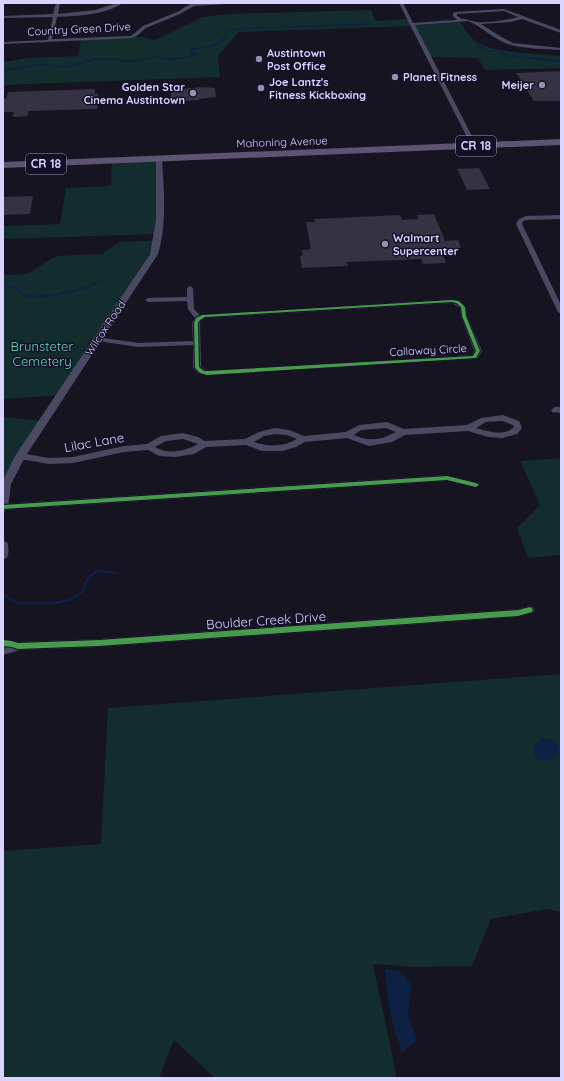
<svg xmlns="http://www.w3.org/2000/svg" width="564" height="1081" viewBox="0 0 564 1081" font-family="Quicksand,sans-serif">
<rect width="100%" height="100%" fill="#161421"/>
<path fill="#132c2d" d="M 371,10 L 375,21 L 409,19 L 412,24 L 459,20 C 464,27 468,35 474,40 C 487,53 542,54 561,56 L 561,68 L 485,70 L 478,58 L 429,57 L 413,26 L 239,32 L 218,56 L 220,77 L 3,85 L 3,62 L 29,58 L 78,56 L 81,39 L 135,36 L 155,40 L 203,17 L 227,14 Z
M 159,159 L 158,234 L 3,239 L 3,226 L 60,224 L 66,188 L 111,186 L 112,161 Z
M 158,240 L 60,395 L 3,399 L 3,275 L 27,274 L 56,256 L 102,254 L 119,242 Z
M 3,417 L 43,421 L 20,456 L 3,507 Z
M 561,458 L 561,555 L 528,558 L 517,528 L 540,505 L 520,461 Z
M 561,674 L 561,912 L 547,909 L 491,919 L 472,966 L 415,967 L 373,964 L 396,1073 L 395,1078 L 215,1078 L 174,1040 L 159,1078 L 3,1078 L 3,851 L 101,844 L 108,708 Z"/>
<path fill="#0d2144" d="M 541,738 L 549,739 L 556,742 L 559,751 L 556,756 L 547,761 L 537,759 L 533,751 L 536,744 Z
M 385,969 L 398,970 L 412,983 L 408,1014 L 417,1039 L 402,1053 C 392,1025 386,998 385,969 Z"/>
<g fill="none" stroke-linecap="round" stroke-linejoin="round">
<path stroke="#0d2144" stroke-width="1.5" d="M 433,20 L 451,20
M 477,45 L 488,51 L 500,51 L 508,56 L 561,61
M 3,71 L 41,64 L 65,67 L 96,59 L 116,59 L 127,62 L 155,57 L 166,59 L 184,58 L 197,54 L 191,50 L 192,49 C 206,47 222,48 227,32 L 237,29 L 368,24
M 3,284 L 15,288
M 84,288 L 102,281"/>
<path stroke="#0d2144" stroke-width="2" d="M 12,287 L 17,288 L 24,296 C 43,298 69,293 87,287"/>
<path stroke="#0d2144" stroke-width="2.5" d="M 3,595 L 18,603 L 54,603 L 69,600 L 82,592 L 88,578 L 97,571 L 117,573"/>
</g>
<path fill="#343243" d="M 561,71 L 561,101 L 534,101 L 516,73 Z
M 202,87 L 215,88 L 216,97 L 199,99 L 199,100 L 185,101 L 184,99 L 171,99 L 171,90 Z
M 95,89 L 95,94 L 98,93 L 97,109 L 29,111 L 27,116 L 13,117 L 14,112 L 3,112 L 3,99 L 6,99 L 8,92 Z
M 479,168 L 490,189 L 467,190 L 457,169 Z
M 33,196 L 30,214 L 3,215 L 3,197 Z
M 434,214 L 445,241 L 458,240 L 461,248 L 441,249 L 446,263 L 423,264 L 421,259 L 347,262 L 348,266 L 302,268 L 300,256 L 303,255 L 302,250 L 311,249 L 306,222 L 315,222 L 314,219 L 400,215 L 402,220 L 418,219 L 417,215 Z"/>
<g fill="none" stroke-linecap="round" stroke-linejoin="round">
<path fill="#4a4962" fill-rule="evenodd" d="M 56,3 L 60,3 L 58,14 L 95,10 L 117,3 L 123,3 C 105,15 78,16 57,17 L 52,39 L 131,36 L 143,26 L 177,12 L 192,3 L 243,3 L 194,6 L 180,14 L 146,28 L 138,35 L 132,38 L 3,44 L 3,42 L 48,40 L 53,17 L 3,18 L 3,16 L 53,14 Z
M 399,3 L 403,3 L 413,23 L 457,20 L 453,16 L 453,13 L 455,12 L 504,9 L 561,30 L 561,33 L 522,19 L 510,22 L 481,24 L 498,35 L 513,43 L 561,48 L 561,50 C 545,49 527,49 511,45 C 495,41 483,27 468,21 L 415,25 L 477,146 L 472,147 ZM 504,11 L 518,17 C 508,20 488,23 477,22 C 471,21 468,19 462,19 L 457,16 L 457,14 Z
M 561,215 L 561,219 L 527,220 L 523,221 L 522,224 L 561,305 L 561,314 L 558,312 L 516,224 L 519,219 L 526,216 Z
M 190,286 L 193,288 L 194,309 L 200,315 L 452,299 L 459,301 L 466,307 L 467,316 L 482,351 L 477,359 L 474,359 L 207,375 L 199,374 L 193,368 L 193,345 L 138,347 L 97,341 L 93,339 L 97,337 L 138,343 L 193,341 L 192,323 L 195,318 L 188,309 L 187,301 L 148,302 L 145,300 L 148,298 L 187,297 L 187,288 ZM 452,303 L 460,308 L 461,316 L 474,351 L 472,355 L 207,371 L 201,367 L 200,323 L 201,320 L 205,318 Z
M 555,407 L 561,407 L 561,413 L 552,412 L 551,410 Z
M 503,415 L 519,421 L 522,428 L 517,434 L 502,438 L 488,437 L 468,431 L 405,435 L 392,442 L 369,446 L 347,438 L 305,442 L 296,447 L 283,451 L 262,451 L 246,445 L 206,447 L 194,454 L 175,457 L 159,456 L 148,450 L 124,452 L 73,463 L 49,464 L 20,459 L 16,456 L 20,453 L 49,458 L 73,457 L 124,446 L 147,444 L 161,436 L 183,433 L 198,437 L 205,441 L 245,439 L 259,432 L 275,428 L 289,430 L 304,436 L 346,432 L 359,425 L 387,422 L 404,429 L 467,425 L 481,418 ZM 502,421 L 513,425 L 514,427 C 504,437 487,431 476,428 L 486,422 ZM 386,428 L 396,432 C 382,440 369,442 354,435 L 361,430 ZM 275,434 L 287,435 L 297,439 C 283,447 268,447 254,442 L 264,436 ZM 183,439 L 198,444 C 186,451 168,455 155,447 L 166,441 Z
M 447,475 L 479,483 L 480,485 L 476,488 L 447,481 L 3,510 L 3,504 Z
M 530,606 L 533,607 L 535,610 L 533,613 L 518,617 L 99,647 L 20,650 L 3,655 L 3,639 L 18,642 L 99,639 L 518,609 Z"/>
<path fill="#4a4962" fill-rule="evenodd" d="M 159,157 L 162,159 C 164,191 167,223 158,254 L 25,457 L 11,484 L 8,507 L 7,510 L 3,511 L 3,480 L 15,456 L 150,254 L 156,220 L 156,159 Z
M 3,541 L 7,542 C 9,547 9,553 7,558 L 3,559 Z"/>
<path fill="#5e5373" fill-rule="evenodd" d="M 561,139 L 561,145 L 3,168 L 3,162 Z"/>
<g stroke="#130f26" stroke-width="2">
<path id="cycleway" d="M 452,300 L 459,301 L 465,307 L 466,316 L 480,351 L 476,358 L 207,375 L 200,373 L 195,368 L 194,323 L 196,318 L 202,315 ZM 452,302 L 456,303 L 461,307 L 462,316 L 476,351 L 473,356 L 207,371 L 204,371 L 199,367 L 198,323 L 200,320 L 205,317 Z
M 447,476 L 476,483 L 479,485 L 476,487 L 447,480 L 3,509 L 3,505 Z
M 530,607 L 532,608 L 533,610 L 532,612 L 518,616 L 99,646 L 18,649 L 12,647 L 3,646 L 3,640 L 12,641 L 18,643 L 99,640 L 518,610 Z"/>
</g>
<use href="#cycleway" fill="#469c4c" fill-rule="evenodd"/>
</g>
<g fill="#9591b1" stroke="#130f26" stroke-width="1.5">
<circle cx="259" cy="59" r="4"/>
<circle cx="395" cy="77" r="4"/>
<circle cx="542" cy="85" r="4"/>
<circle cx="261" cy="88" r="4"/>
<circle cx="193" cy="93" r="4"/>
<circle cx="385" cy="244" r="4"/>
</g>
<g text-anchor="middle" stroke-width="3" stroke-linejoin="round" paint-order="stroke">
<g font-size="11" fill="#d9d4ff" stroke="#130f26">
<text transform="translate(79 29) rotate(-3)" y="4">Country Green Drive</text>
<text transform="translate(282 142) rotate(-2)" y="4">Mahoning Avenue</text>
<text transform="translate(105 328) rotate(-56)" y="4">Wilcox Road</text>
<text transform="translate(428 350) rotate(-3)" y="4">Callaway Circle</text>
</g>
<g font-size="11" font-weight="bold" fill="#d9d4ff" stroke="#130f26" text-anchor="start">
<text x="267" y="57">Austintown<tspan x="267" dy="13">Post Office</tspan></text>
<text x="403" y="81">Planet Fitness</text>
<text x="269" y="86">Joe Lantz's<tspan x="269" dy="13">Fitness Kickboxing</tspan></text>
<text x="534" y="89" text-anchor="end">Meijer</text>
<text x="185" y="91" text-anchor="end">Golden Star<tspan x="185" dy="13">Cinema Austintown</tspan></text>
<text x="393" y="242">Walmart<tspan x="393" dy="13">Supercenter</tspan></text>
</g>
<g fill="#130f26" stroke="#9e99be" stroke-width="1">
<rect x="456" y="136" width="40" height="20" rx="3"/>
<rect x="26" y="154" width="40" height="20" rx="3"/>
</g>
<g font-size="12" font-weight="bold" fill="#d9d4ff">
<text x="476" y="150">CR 18</text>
<text x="46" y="168">CR 18</text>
</g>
<g font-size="13" fill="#5fe0c0" stroke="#130f26">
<text x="42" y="351">Brunsteter<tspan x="42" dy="15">Cemetery</tspan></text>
</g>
<g font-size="13" fill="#d9d4ff" stroke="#130f26">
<text transform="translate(94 442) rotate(-10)" y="5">Lilac Lane</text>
<text transform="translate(266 620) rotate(-4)" y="5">Boulder Creek Drive</text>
</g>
</g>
<rect width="564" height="1081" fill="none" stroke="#d9d4ff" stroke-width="8"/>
</svg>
